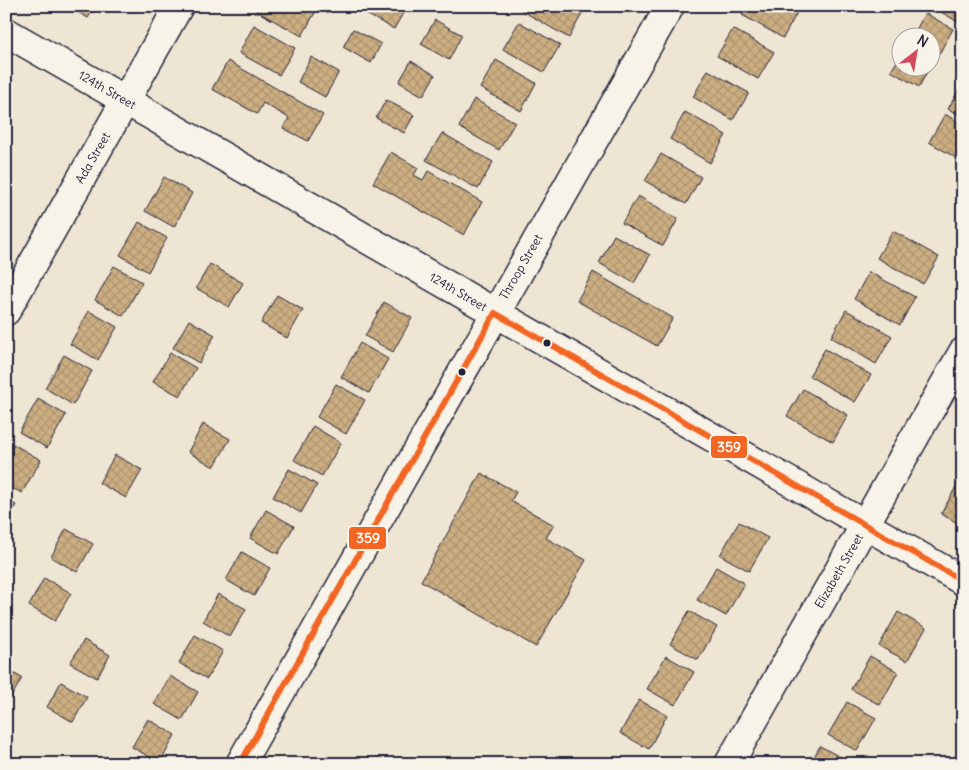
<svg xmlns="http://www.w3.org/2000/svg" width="969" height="770" viewBox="0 0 969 770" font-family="Delius,sans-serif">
<defs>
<pattern id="building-cross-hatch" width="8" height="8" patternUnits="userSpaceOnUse" patternTransform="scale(1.25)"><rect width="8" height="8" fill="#ccae81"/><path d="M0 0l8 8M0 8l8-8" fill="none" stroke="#af9570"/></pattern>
</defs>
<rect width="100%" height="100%" fill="#eee5d3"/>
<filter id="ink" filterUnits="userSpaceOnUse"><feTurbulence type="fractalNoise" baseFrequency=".02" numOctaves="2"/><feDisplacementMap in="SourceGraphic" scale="10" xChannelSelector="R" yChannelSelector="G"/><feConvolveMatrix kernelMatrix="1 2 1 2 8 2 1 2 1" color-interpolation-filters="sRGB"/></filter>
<g filter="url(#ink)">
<path fill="url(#building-cross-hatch)" stroke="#22223b" d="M 67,6 L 95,6 L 88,18 Z
M 259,6 L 312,6 L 317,9 L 302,36 L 256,11 Z
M 371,6 L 407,6 L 394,29 L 366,14 Z
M 514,6 L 586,6 L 569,38 Z
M 747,6 L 790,6 L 798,11 L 783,38 L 742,15 Z
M 931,6 L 963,6 L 963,14 L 958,22 Z
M 925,13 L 953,29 L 939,54 L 932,49 L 932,38 L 912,38 Z
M 435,20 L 462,35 L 449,60 L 421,44 Z
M 519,22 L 560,45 L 544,72 L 503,49 Z
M 254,25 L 295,48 L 279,75 L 239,53 Z
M 353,29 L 381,44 L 371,63 L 343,47 Z
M 733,29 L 774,52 L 758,79 L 717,56 Z
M 902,53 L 902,68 L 929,68 L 919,87 L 891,71 Z
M 311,57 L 339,72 L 325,97 L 298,82 Z
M 496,60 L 536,83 L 521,111 L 480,88 Z
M 228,61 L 323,115 L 308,141 L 283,128 L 289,118 L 263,103 L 257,114 L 212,89 Z
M 411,61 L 435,75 L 423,96 L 399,82 Z
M 708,70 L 749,93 L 733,120 L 693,97 Z
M 963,82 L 963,117 L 948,109 Z
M 474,99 L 515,122 L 499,150 L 459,127 Z
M 386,100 L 414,115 L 404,133 L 376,118 Z
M 685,112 L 726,135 L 710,163 L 670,139 Z
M 945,114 L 963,125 L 963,162 L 929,142 Z
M 442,133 L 493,162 L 478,189 L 426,160 Z
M 391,152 L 418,168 L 414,175 L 423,180 L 428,171 L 482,202 L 464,235 L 373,183 Z
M 661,154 L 701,177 L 686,204 L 645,181 Z
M 164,177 L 192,193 L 174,227 L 145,211 Z
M 638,196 L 678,219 L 663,246 L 622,223 Z
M 139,222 L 167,238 L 148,272 L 120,255 Z
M 893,231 L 939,257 L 923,284 L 877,258 Z
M 614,235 L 650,255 L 634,283 L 599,263 Z
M 210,264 L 243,283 L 229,307 L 196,288 Z
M 114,266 L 142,282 L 123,316 L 95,300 Z
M 593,272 L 673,318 L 657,346 L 577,301 Z
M 869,272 L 915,297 L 900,325 L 854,299 Z
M 277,295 L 303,310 L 287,338 L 261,323 Z
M 384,302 L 412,318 L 393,352 L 365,336 Z
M 846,310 L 892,336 L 876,364 L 831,337 Z
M 89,311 L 117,327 L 98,360 L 70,344 Z
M 189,320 L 215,335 L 199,363 L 173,348 Z
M 360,343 L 388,359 L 369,393 L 341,377 Z
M 825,349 L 871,375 L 855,402 L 809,376 Z
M 170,353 L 196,368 L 180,396 L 153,382 Z
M 64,355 L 92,371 L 73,405 L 45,388 Z
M 336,384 L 365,400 L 346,434 L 317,417 Z
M 803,389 L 848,415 L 833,442 L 787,416 Z
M 38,399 L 66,415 L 47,448 L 19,432 Z
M 203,424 L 230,439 L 214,467 L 188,452 Z
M 313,426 L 341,443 L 322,476 L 294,460 Z
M 13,444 L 41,460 L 22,493 L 6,485 L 6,455 Z
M 115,455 L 142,470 L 126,498 L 99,483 Z
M 289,469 L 317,485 L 301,513 L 273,497 Z
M 481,473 L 516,492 L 511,501 L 554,525 L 546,538 L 586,560 L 536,647 L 421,581 Z
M 958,483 L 963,486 L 963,526 L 941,514 Z
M 6,500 L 16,505 L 6,521 Z
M 266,510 L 294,526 L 278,554 L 250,538 Z
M 739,522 L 768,538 L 749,571 L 720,555 Z
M 66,529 L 93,544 L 77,572 L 51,557 Z
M 242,552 L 270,568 L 254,596 L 226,580 Z
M 716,567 L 744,583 L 726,616 L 697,600 Z
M 44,578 L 71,593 L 55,621 L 29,606 Z
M 218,594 L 246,609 L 230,637 L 203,621 Z
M 689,611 L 717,627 L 698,660 L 670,644 Z
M 898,612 L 926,628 L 907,661 L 879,646 Z
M 195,635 L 223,651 L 207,679 L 179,663 Z
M 84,640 L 110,655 L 97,678 L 70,663 Z
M 666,656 L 694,672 L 675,705 L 647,689 Z
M 870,656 L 898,672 L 880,705 L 851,689 Z
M 6,669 L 22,678 L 6,706 Z
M 170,676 L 198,692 L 182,720 L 154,704 Z
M 61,682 L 87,697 L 73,722 L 47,707 Z
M 639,700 L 667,715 L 649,749 L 620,733 Z
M 847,702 L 876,718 L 857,751 L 828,735 Z
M 148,719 L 175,735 L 160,763 L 132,747 Z
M 820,746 L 849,762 L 848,764 L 810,764 Z"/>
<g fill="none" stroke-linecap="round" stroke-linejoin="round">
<g stroke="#22223b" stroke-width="31">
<path id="minor" d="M 6,32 L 963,581
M 6,311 L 179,6
M 240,764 L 670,6
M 729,764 L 963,352"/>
</g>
<use href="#minor" stroke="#f7f3e8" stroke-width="28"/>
<g stroke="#f7f3e8" stroke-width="10">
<path id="bus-1" d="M 495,313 L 963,581
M 240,764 L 495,313"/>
</g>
<use href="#bus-1" stroke="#f26522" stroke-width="6"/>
</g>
</g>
<g fill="#22223b" stroke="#f7f3e8" stroke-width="2">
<circle cx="547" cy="343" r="4.5"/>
<circle cx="462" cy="372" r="4.5"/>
</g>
<g text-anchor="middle" stroke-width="4" stroke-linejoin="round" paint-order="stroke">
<g font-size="12" fill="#22223b" stroke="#f7f3e8">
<text transform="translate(107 90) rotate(30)" y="4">124th Street</text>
<text transform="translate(93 158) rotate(-60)" y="4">Ada Street</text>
<text transform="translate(521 267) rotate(-60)" y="4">Throop Street</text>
<text transform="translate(458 292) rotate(30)" y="4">124th Street</text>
<text transform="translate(839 571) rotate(-60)" y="4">Elizabeth Street</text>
</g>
</g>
<g stroke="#f7f3e8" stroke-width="2">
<rect x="710" y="435" width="38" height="24" rx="5" fill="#f26522"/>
<rect x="348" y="526" width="39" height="24" rx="5" fill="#f26522"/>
</g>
<g font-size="14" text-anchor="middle" font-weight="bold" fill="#fff">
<text x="729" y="452">359</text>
<text x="368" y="543">359</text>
</g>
<rect width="969" height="770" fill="none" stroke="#f7f3e8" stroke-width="25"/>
<rect x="12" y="12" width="944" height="745" fill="none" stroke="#22223b" stroke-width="2" filter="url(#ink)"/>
<g transform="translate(916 52) rotate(31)"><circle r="24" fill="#f7f3e8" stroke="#a29fa3"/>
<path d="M0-4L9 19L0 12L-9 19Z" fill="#d1495b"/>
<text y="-8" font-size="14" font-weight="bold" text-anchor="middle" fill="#22223b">N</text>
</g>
</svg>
